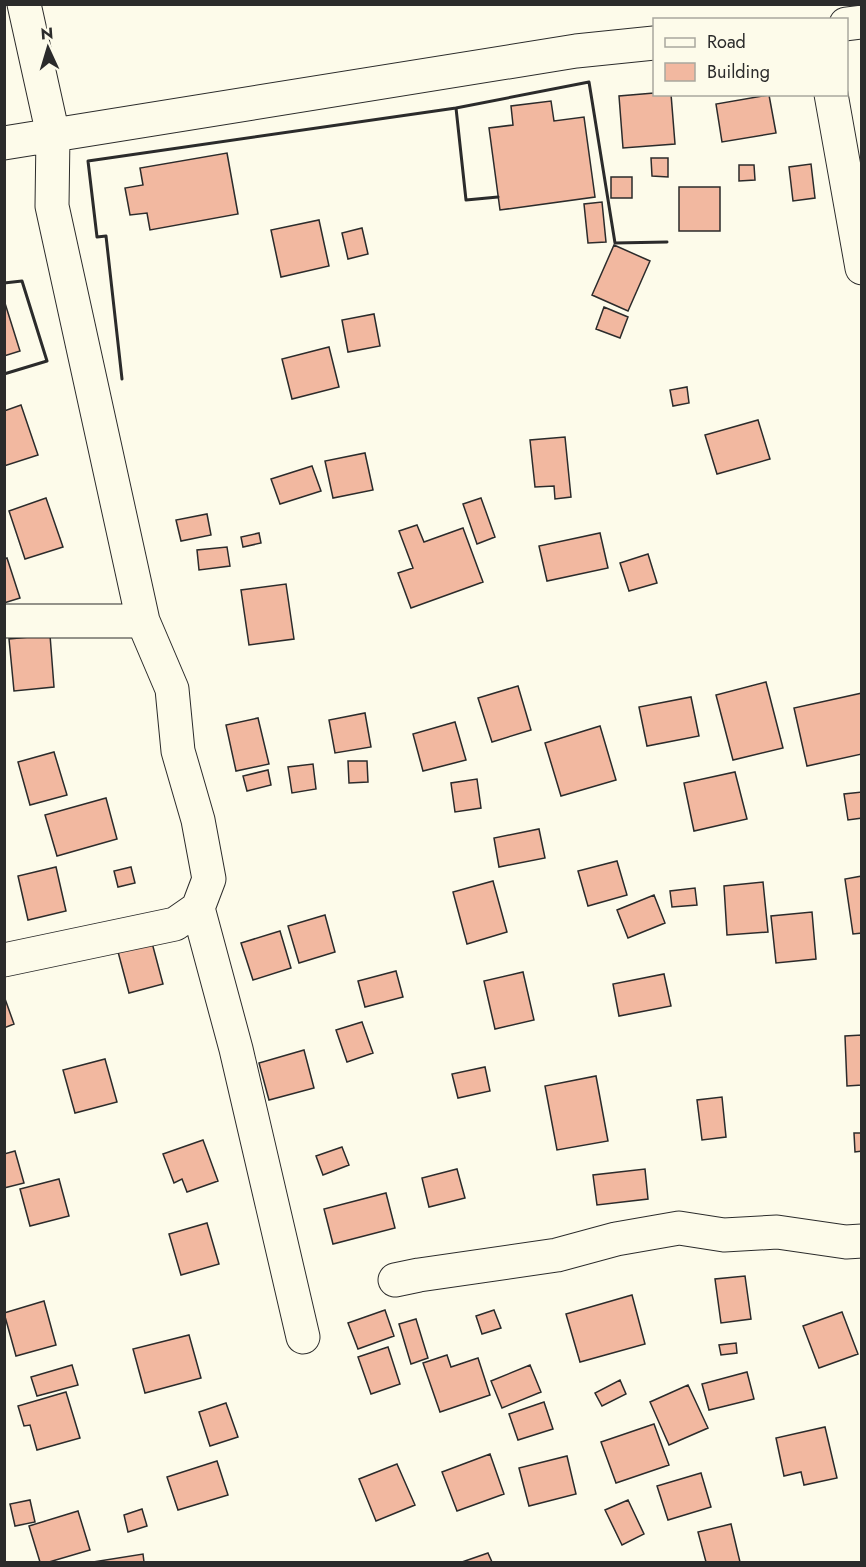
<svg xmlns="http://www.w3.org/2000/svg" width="866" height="1567" viewBox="0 0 866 1567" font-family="Jost,sans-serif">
<rect width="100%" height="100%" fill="#fdfbea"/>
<path fill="#f2b8a0" stroke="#2b2b2b" stroke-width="1.5" d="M 654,93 L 671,94 L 675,144 L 623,148 L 619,96 Z
M 769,95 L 776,133 L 722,142 L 716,104 Z
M 551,101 L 554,121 L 584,117 L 595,197 L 500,210 L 489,128 L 513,125 L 511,106 Z
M 227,153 L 238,214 L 150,230 L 147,213 L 130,215 L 125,188 L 143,185 L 140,168 Z
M 651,158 L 668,158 L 668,177 L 652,176 Z
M 811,164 L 815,198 L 793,201 L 789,167 Z
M 739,165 L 754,165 L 755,180 L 739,181 Z
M 611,177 L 632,177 L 632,198 L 611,198 Z
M 679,187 L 720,187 L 720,231 L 679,231 Z
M 602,202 L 606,242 L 588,243 L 584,204 Z
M 319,220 L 329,266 L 281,277 L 271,230 Z
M 362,228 L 368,254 L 348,259 L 342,233 Z
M 614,245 L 650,261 L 628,311 L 592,295 Z
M 4,300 L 20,351 L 4,356 Z
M 604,307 L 628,317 L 620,338 L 596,329 Z
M 374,314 L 380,346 L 348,352 L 342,320 Z
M 329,347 L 339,387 L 292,399 L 282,359 Z
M 687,387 L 689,403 L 673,406 L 670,390 Z
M 21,405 L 38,455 L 4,466 L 4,411 Z
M 758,420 L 770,459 L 717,474 L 705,435 Z
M 565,437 L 571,497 L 555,499 L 554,486 L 535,487 L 530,440 Z
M 365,453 L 373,490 L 333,498 L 325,461 Z
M 312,466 L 321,491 L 280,504 L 271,479 Z
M 46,498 L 63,547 L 25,559 L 9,511 Z
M 481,498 L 495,537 L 477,544 L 463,504 Z
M 207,514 L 211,535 L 181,541 L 176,520 Z
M 417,525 L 424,542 L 463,528 L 483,582 L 411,608 L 398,573 L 413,568 L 399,531 Z
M 259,533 L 261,543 L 243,547 L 241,537 Z
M 600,533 L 608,568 L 547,581 L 539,546 Z
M 227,547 L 230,566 L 199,570 L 197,550 Z
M 648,554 L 657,583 L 629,591 L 620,563 Z
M 7,558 L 20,598 L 4,603 L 4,559 Z
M 286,584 L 294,639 L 249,645 L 241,590 Z
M 50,635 L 54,687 L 14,691 L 9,639 Z
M 766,682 L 783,748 L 733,760 L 716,695 Z
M 518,686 L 531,730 L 492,742 L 478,698 Z
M 862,693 L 862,754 L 807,766 L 794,708 Z
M 691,697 L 699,736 L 647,746 L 639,707 Z
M 365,713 L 371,747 L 335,753 L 329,720 Z
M 258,718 L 269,764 L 236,771 L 226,725 Z
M 455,722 L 466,760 L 423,771 L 413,734 Z
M 600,726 L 616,780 L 561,796 L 545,743 Z
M 54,752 L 67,795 L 30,805 L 18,762 Z
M 348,761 L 367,761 L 368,782 L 349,783 Z
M 313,764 L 316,789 L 292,793 L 288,767 Z
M 268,770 L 271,785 L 247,791 L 243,776 Z
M 735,772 L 747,819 L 694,831 L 684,783 Z
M 477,779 L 481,808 L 455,812 L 451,783 Z
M 862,792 L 862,818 L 848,820 L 844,794 Z
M 106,798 L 117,839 L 57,856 L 45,815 Z
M 539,829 L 545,858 L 499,867 L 494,838 Z
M 617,861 L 627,895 L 588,906 L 578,871 Z
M 56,867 L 66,911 L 28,920 L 18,876 Z
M 131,867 L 135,883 L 118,887 L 114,871 Z
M 862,876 L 862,933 L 853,934 L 845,879 Z
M 493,881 L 507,932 L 467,944 L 453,892 Z
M 763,882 L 768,932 L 727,935 L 724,886 Z
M 695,888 L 697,905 L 672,907 L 670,891 Z
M 654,895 L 665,923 L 628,938 L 617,910 Z
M 812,912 L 816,959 L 776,963 L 771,916 Z
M 325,915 L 335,952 L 299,963 L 288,926 Z
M 280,931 L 291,968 L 253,980 L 241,943 Z
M 151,939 L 163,984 L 129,993 L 117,948 Z
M 396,971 L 403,997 L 365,1007 L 358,981 Z
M 523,972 L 534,1020 L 495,1029 L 484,981 Z
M 664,974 L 671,1006 L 619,1016 L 613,984 Z
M 4,996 L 14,1024 L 4,1028 Z
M 362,1022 L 373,1053 L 347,1062 L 336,1030 Z
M 862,1035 L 862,1085 L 847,1086 L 845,1036 Z
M 304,1050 L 314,1088 L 269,1100 L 259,1063 Z
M 105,1059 L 117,1102 L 75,1113 L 63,1070 Z
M 485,1067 L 490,1091 L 458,1098 L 452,1074 Z
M 596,1076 L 608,1141 L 557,1150 L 545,1086 Z
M 722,1097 L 726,1137 L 702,1140 L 697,1100 Z
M 854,1133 L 862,1133 L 862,1151 L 855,1152 Z
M 203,1140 L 218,1181 L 187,1192 L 182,1179 L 174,1183 L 163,1154 Z
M 342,1147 L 349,1165 L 323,1175 L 316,1156 Z
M 15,1151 L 24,1183 L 4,1188 L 4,1154 Z
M 457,1169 L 465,1198 L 429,1207 L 422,1178 Z
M 645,1169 L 648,1199 L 597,1205 L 593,1175 Z
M 59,1179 L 69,1216 L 30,1226 L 20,1189 Z
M 386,1193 L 395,1228 L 333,1244 L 324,1209 Z
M 207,1223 L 219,1264 L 181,1275 L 169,1234 Z
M 745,1276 L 751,1319 L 721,1323 L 715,1279 Z
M 632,1295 L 645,1344 L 580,1362 L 566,1314 Z
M 44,1301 L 56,1345 L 16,1356 L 4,1313 Z
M 385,1310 L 394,1336 L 358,1349 L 348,1323 Z
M 494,1310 L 501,1328 L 482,1334 L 476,1316 Z
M 842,1312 L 858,1354 L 819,1368 L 803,1326 Z
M 416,1319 L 428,1358 L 411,1364 L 399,1324 Z
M 189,1335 L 201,1378 L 145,1393 L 133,1349 Z
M 736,1343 L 737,1353 L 721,1355 L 719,1345 Z
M 388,1347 L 400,1384 L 371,1394 L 358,1357 Z
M 447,1355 L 451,1367 L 478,1358 L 490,1395 L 440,1412 L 423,1363 Z
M 72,1365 L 78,1385 L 37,1396 L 31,1377 Z
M 530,1365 L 541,1392 L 502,1408 L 491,1381 Z
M 747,1372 L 754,1399 L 709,1410 L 702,1384 Z
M 620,1380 L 626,1394 L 602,1406 L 595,1393 Z
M 688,1385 L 708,1428 L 669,1445 L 650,1402 Z
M 66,1392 L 80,1438 L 37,1450 L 30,1425 L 24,1426 L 18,1406 Z
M 544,1402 L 553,1429 L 518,1440 L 509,1414 Z
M 226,1403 L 238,1437 L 210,1446 L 199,1412 Z
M 654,1424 L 669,1465 L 616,1483 L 601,1442 Z
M 825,1427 L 837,1478 L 804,1485 L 801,1472 L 784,1476 L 776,1438 Z
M 490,1454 L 504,1494 L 457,1511 L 442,1472 Z
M 567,1456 L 576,1494 L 529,1506 L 519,1468 Z
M 217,1461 L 228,1495 L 178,1510 L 167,1477 Z
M 397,1464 L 415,1505 L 376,1521 L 359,1479 Z
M 701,1473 L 711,1507 L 668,1520 L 657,1486 Z
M 30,1500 L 35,1522 L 15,1526 L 10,1504 Z
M 628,1500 L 644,1534 L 622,1545 L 605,1510 Z
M 142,1509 L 147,1526 L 128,1532 L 124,1515 Z
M 78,1511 L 90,1550 L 49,1562 L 40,1562 L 29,1526 Z
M 731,1524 L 740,1562 L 706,1562 L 698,1532 Z
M 488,1553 L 492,1562 L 462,1562 Z
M 143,1554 L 144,1562 L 93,1562 Z"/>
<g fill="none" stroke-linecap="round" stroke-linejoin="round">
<g stroke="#2b2b2b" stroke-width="35">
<path id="minor" d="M 846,24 L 862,22
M 831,94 L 862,268
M 4,143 L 576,51 L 654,43
M 4,621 L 143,621
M 198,908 L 236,1049 L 303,1337
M 4,960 L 175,924 L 198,908 L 209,879 L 198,820 L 178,751 L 172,689 L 143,621 L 52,206 L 53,135 L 24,4
M 395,1280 L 419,1275 L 557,1255 L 616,1239 L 679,1228 L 724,1235 L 777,1232 L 846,1242 L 862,1241"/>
</g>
<use href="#minor" stroke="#fdfbea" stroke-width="33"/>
<path stroke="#2b2b2b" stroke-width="3" d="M 498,197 L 466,200 L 456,108 L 589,82 L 615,243 L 667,242
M 4,283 L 22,281 L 47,361 L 4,374
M 122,379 L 106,236 L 97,237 L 88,161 L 456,108"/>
</g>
<rect width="866" height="1567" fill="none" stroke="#2b2b2b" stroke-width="12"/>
<rect x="653" y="18" width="195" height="78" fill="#fdfbea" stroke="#a9a89e" stroke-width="1.5"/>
<rect x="665" y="38" width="30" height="9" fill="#fdfbea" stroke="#a9a89e" stroke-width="1.5"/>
<text x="707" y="48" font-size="18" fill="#2b2b2b">Road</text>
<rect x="665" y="63" width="30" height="18" fill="#f2b8a0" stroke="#a9a89e" stroke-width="1.5"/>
<text x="707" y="78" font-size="18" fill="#2b2b2b">Building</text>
<g transform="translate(48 48) rotate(356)" stroke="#fdfbea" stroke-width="4.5" paint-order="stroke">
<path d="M0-4.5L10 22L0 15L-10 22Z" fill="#2b2b2b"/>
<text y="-9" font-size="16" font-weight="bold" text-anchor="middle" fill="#2b2b2b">N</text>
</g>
</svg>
